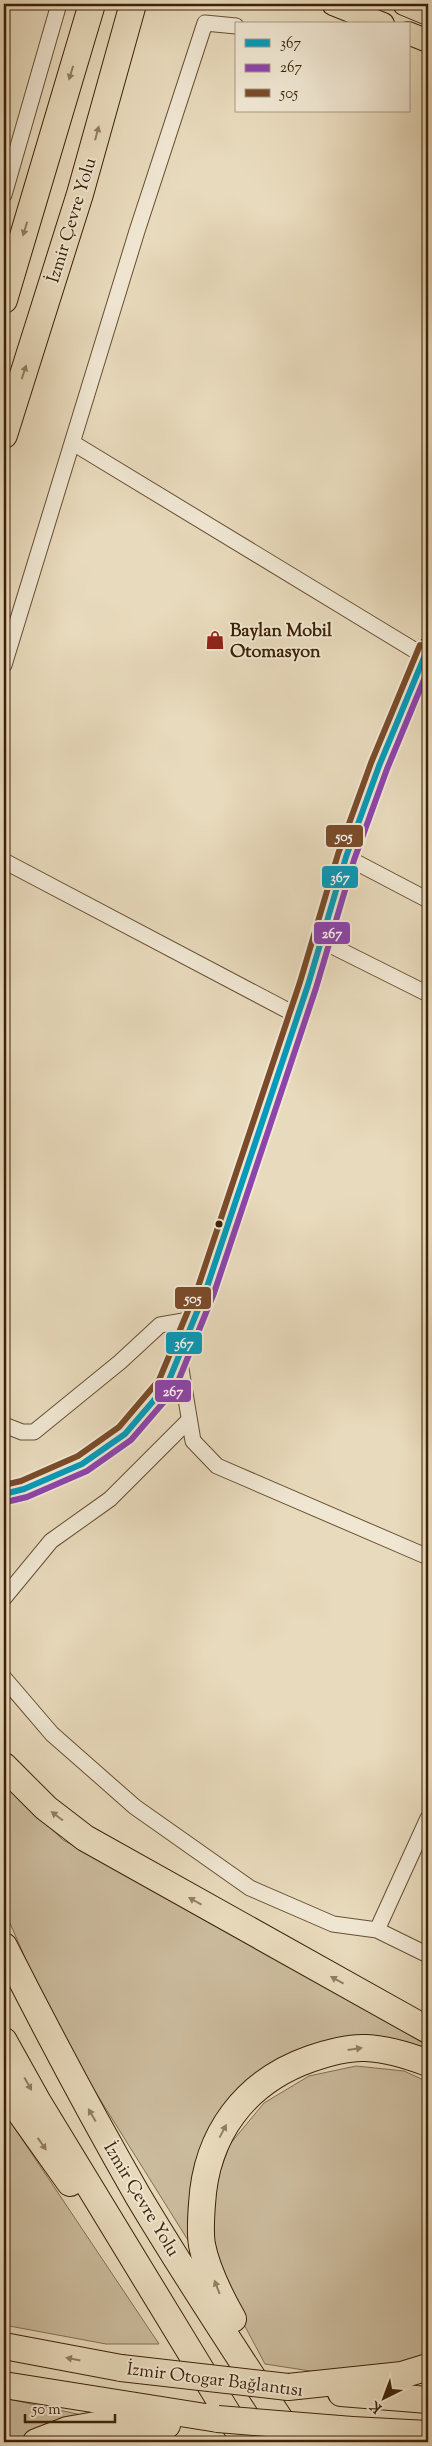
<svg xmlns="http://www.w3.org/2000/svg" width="432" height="2446" viewBox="0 0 432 2446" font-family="'Sorts Mill Goudy',serif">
<rect width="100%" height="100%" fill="#e8dabc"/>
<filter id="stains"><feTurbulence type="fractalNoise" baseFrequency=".004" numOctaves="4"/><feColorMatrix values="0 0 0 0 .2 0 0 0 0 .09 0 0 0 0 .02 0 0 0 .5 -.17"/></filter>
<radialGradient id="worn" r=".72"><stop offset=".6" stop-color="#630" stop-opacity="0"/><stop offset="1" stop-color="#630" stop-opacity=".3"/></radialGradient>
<path fill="#cbbb9d" stroke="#846e51" d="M 4,1783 L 63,1840 L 428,2040 L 428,2058 L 401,2046 L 246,2089 L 191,2245 L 56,2029 L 6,1914 L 4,1908 Z
M 356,2066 L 404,2071 L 428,2082 L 428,2358 L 413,2366 L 317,2372 L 265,2364 L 230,2298 L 212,2247 L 212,2194 L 230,2144 L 264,2103 L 309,2076 Z
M 4,2112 L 159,2344 L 106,2344 L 4,2325 Z
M 4,2398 L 91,2417 L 27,2442 L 4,2442 Z
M 115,2433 L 205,2442 L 61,2442 Z"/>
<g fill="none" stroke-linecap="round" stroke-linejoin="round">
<g stroke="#674f33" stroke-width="17">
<path id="minor" d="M 4,195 L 59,4
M 73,443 L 424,656
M 4,665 L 137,231 L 205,23 L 236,26
M 346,857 L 428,900
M 4,861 L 298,1016
M 320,940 L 428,994
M 179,1357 L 193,1441 L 217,1466 L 428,1557
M 4,1425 L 22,1432 L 34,1432 L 120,1362 L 160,1325 L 195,1319
M 4,1598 L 51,1541 L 110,1499 L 188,1421
M 4,1678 L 52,1734 L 135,1807 L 250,1888 L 333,1924 L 377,1930 L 428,1955
M 377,1930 L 428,1818"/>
</g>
<g stroke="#3c2105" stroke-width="22">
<path id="secondary" d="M 4,1494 L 24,1489 L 82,1464 L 125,1434 L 167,1385 L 206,1290 L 308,985 L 346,857 L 379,766 L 428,648"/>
</g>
<g stroke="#3c2105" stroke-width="24">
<path id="primary" d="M 333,4 L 383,24
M 404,4 L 428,14
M 408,33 L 428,41"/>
</g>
<g stroke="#3c2105" stroke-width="28">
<path id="motorway" d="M 4,300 L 92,4
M 4,435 L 80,194 L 133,4
M 4,1766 L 46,1808 L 85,1838 L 428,2030
M 4,1946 C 47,2031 91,2114 138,2196 C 188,2280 242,2361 295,2442
M 4,2041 L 38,2102 L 245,2442
M 4,2090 L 70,2183
M 233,2319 C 220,2296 207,2271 202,2245 C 200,2233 201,2217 202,2204 C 206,2134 245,2082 310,2059 C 327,2053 348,2047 366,2048 C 388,2049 407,2055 428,2063
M 4,2346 L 121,2368
M 4,2385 L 218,2419
M 288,2387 L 402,2375 L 428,2367
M 341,2393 L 428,2400
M 352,2430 L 428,2434
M 36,2442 L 67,2430 L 107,2423 L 167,2425"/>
</g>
<use href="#minor" stroke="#f0e7d3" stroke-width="15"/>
<use href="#secondary" stroke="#f0e7d3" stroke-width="20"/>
<use href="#primary" stroke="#e8dabc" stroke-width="22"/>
<use href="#motorway" stroke="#e8dabc" stroke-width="26"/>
<g stroke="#3c2105" stroke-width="28" stroke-linecap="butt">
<path id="motorway-bridge" d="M 121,2368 L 288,2387
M 218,2419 L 352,2430"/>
</g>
<use href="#motorway-bridge" stroke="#e8dabc" stroke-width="26"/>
<g stroke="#f0e7d3" stroke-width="10">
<path id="bus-1" d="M 4,1494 L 24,1489 L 82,1464 L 125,1434 L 167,1385 L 206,1290 L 308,985 L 346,857 L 379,766 L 428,648"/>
</g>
<g stroke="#f0e7d3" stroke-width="10">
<path id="bus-2" d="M 6,1502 L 27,1497 L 87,1471 L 131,1440 L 175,1389 L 214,1293 L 316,988 L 354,860 L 387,769 L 428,670"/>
</g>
<g stroke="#f0e7d3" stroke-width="10">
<path id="bus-3" d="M 4,1485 L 21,1481 L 78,1456 L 119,1427 L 159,1380 L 198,1287 L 300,982 L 338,854 L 371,763 L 420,645"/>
</g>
<use href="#bus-1" stroke="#069bba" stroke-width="6"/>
<use href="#bus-2" stroke="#8e44ad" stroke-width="6"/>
<use href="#bus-3" stroke="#7a4b2a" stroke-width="6"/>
</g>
<defs><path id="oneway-solid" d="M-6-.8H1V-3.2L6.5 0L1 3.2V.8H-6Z" transform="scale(1.25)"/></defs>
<g fill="#927e60">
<use href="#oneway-solid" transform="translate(71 73) rotate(107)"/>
<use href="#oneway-solid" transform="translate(97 133) rotate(-75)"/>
<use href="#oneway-solid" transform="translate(25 229) rotate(107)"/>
<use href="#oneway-solid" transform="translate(24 372) rotate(-72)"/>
<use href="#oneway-solid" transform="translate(57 1816) rotate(-143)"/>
<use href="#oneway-solid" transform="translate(195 1901) rotate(-151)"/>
<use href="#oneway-solid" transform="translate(337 1980) rotate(-151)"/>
<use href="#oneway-solid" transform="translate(355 2049) rotate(-8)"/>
<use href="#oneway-solid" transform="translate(28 2084) rotate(61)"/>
<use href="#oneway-solid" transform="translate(92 2115) rotate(-120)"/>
<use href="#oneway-solid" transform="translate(223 2131) rotate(-62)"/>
<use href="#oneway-solid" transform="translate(42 2144) rotate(55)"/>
<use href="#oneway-solid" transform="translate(217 2287) rotate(-111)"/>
<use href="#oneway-solid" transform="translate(73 2359) rotate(-169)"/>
</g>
<defs>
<g id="shop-bare" transform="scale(1.5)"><path d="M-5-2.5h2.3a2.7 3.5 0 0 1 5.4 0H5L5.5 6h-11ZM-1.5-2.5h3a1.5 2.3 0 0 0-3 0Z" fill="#8f2418" stroke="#f0e7d3" stroke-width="2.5" paint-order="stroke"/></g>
</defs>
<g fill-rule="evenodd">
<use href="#shop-bare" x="215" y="640"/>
</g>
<circle fill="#3c2105" stroke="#f0e7d3" stroke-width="2" cx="219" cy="1224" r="4.5"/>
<g text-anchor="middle" stroke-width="4" stroke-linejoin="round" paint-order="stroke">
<g font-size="18" fill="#3c2105" stroke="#f0e7d3">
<text transform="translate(71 220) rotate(-73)" y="6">İzmir Çevre Yolu</text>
<text transform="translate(142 2199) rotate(59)" y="6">İzmir Çevre Yolu</text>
<text transform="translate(215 2379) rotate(7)" y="6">İzmir Otogar Bağlantısı</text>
</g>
<g font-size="18" font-weight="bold" fill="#3c2105" stroke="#f0e7d3" text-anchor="start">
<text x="230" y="636">Baylan Mobil<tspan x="230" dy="21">Otomasyon</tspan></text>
</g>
</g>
<g stroke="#f0e7d3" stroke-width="2">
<rect x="325" y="824" width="39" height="24" rx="5" fill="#7a4b2a"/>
<rect x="321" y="865" width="38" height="24" rx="5" fill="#069bba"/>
<rect x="313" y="921" width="38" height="24" rx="5" fill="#8e44ad"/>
<rect x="174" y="1286" width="38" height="24" rx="5" fill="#7a4b2a"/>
<rect x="165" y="1331" width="38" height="24" rx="5" fill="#069bba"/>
<rect x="154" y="1379" width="38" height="24" rx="5" fill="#8e44ad"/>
</g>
<g font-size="14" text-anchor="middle" font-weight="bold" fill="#fff">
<text x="344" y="841">505</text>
<text x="340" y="882">367</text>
<text x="332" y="938">267</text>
<text x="193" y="1303">505</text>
<text x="184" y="1348">367</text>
<text x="173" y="1396">267</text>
</g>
<rect width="432" height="2446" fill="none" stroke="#e8dabc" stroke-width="20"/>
<rect x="5" y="5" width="422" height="2436" fill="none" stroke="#3c2105" stroke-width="2.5"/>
<rect x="10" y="10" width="412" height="2426" fill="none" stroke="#3c2105"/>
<rect x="235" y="22" width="175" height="90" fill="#f0e7d3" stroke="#a89881"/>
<rect x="245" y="39" width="25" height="8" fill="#069bba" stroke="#a89881"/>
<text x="280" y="48" font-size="15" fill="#3c2105">367</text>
<rect x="245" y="64" width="25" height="8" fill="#8e44ad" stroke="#a89881"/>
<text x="280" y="72" font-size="15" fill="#3c2105">267</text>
<rect x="245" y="89" width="25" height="8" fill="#7a4b2a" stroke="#a89881"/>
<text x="280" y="98" font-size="15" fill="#3c2105">505</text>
<g transform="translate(384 2398) rotate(222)" stroke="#f0e7d3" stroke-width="4" paint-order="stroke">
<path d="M0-4L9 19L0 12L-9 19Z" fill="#3c2105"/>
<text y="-8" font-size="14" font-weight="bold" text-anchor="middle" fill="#3c2105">K</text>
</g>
<path d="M25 2414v8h90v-8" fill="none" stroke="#3c2105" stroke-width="2.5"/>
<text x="32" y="2414" font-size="15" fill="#3c2105" stroke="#f0e7d3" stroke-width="4" paint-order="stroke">50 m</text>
<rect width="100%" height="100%" filter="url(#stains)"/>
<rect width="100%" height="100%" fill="url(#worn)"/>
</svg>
